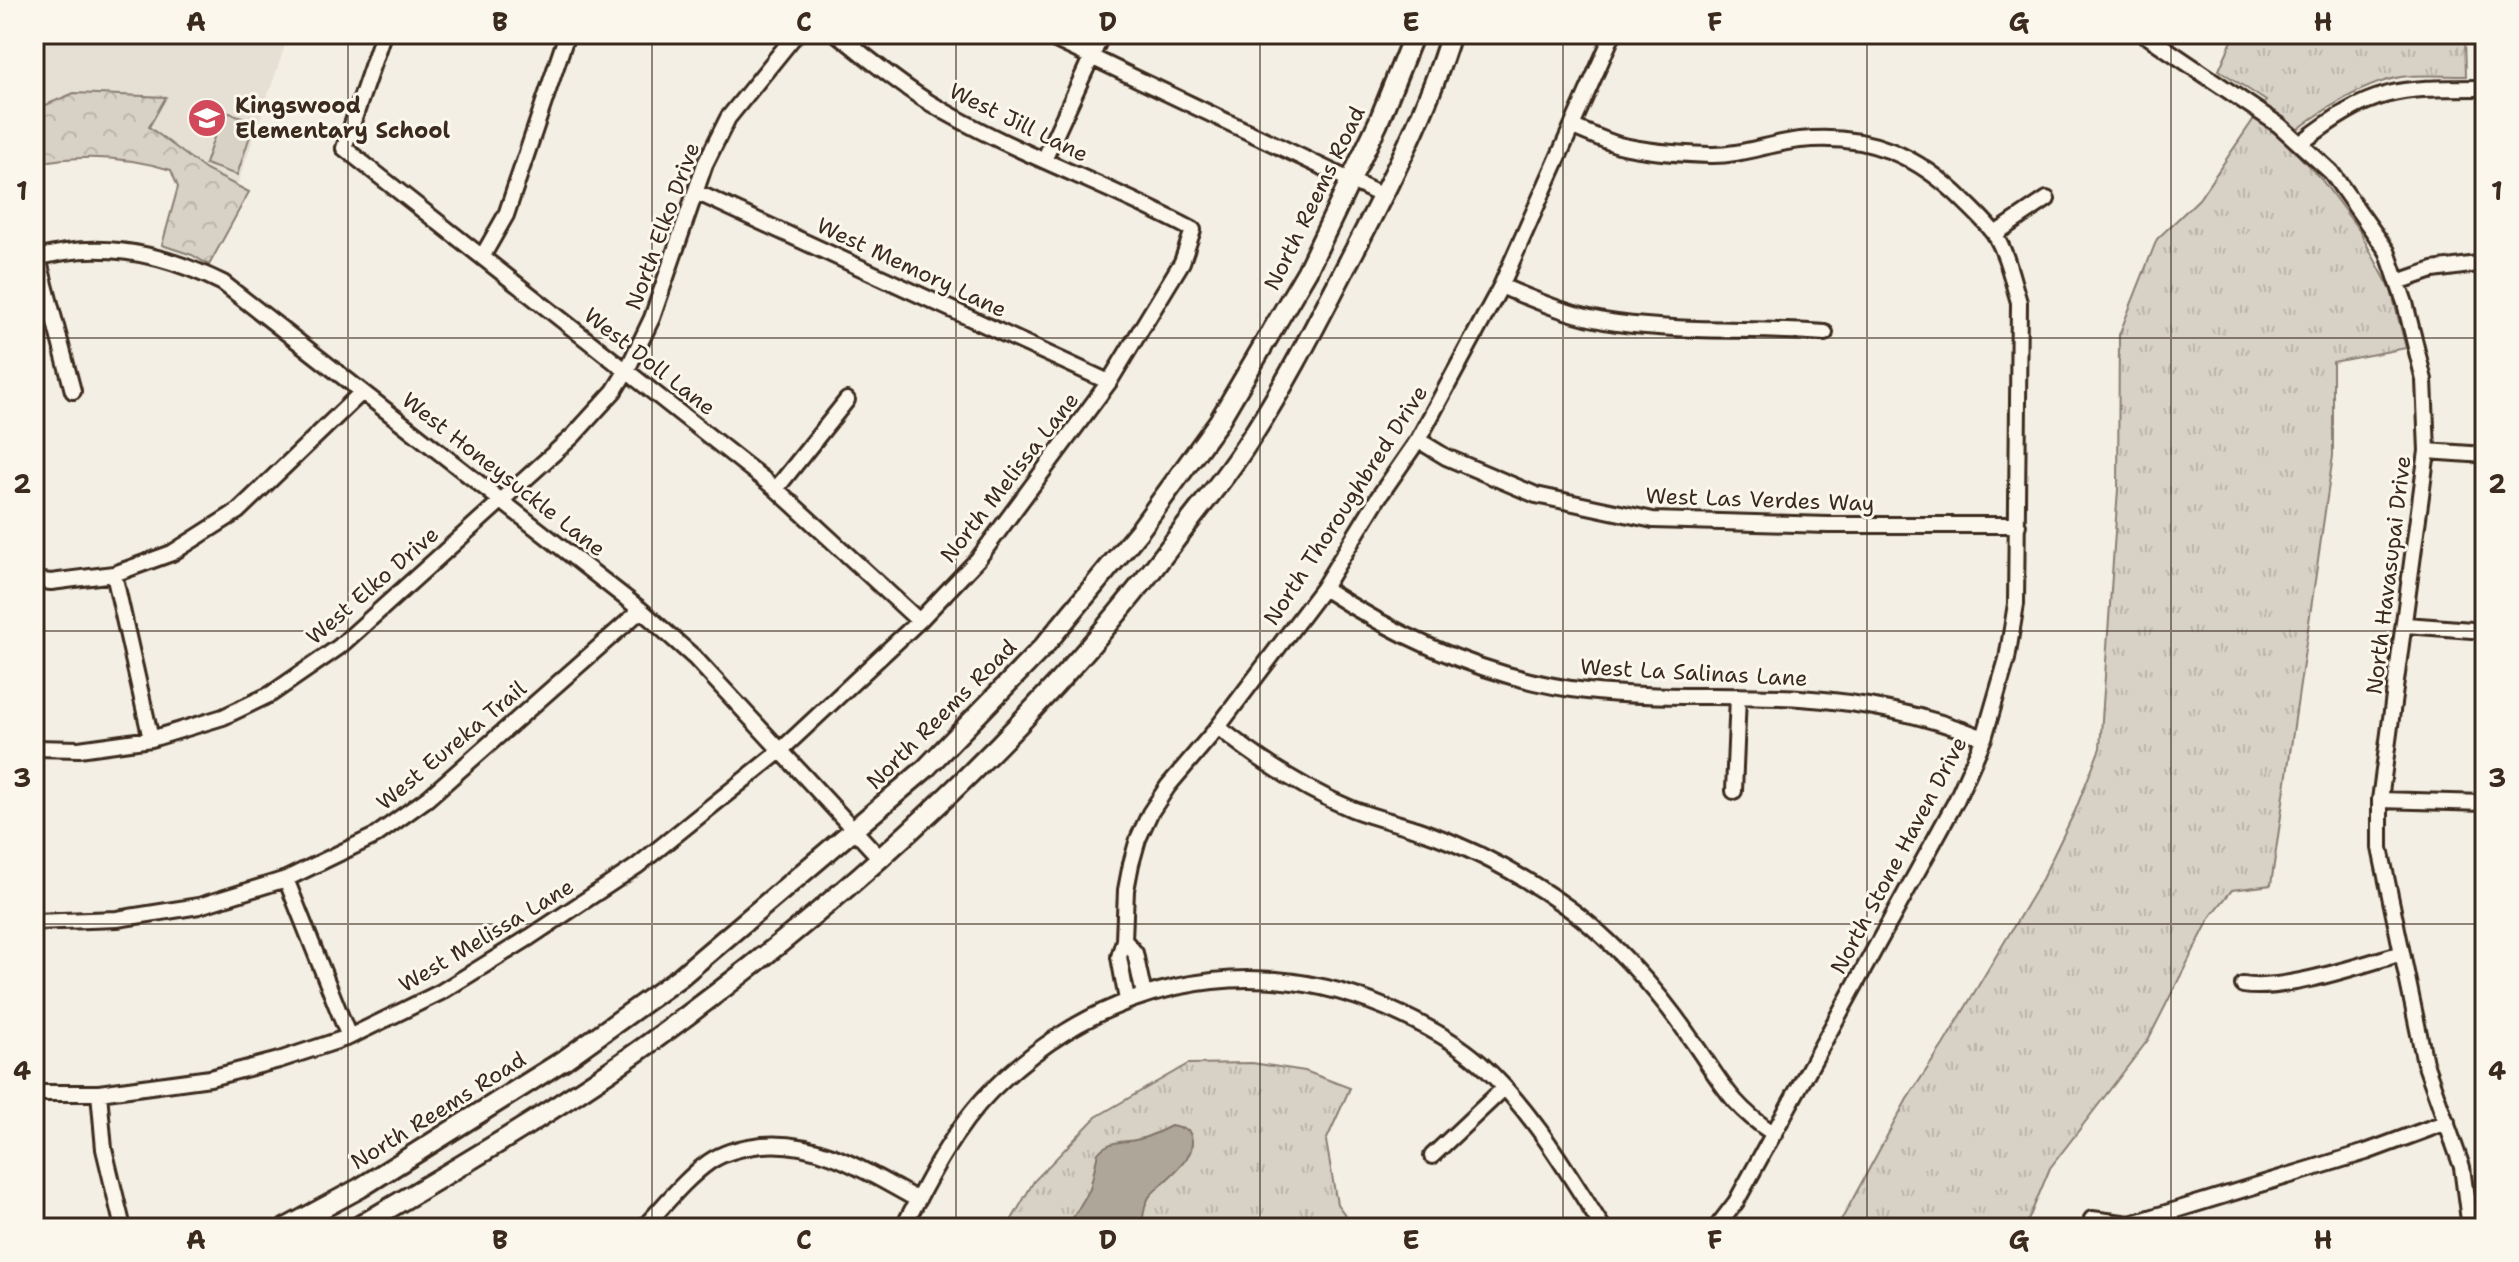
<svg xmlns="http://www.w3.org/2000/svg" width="2519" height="1262" viewBox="0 0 2519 1262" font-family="'Shantell Sans',sans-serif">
<defs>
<pattern id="grass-tufts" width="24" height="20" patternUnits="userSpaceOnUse" patternTransform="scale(2)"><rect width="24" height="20" fill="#d8d1c6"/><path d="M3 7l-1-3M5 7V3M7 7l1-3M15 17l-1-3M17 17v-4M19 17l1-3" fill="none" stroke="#bab4aa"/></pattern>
<pattern id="park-crowns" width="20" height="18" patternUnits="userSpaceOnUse" patternTransform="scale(2)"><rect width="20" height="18" fill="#d8d1c6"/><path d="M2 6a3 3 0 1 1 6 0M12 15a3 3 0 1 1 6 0" fill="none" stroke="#bab4aa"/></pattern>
</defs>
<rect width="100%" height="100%" fill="#f3efe4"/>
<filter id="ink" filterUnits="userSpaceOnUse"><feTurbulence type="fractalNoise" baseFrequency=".0125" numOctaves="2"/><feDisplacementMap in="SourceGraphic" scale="16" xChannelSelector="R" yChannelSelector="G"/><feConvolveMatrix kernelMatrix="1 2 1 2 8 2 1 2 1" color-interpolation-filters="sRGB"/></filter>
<g filter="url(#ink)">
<path fill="#e5dfd4" d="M 34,34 L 289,34 L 237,186 L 206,170 L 149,126 L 165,97 L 47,103 L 34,110 Z"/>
<path fill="url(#grass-tufts)" stroke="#8a7e72" stroke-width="2" d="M 2235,34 L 2465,34 L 2466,76 C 2447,76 2428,75 2410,76 C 2367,79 2316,114 2284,140 L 2321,179 L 2359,230 L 2391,290 L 2406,348 L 2333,362 L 2333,456 L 2271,885 L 2232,890 L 2211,916 L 2148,1040 L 2050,1168 L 2025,1228 L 1837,1228 L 1907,1099 L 1943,1045 L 2042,879 L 2075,811 L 2100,748 L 2118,489 L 2119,335 L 2157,239 L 2199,199 L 2266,101 L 2219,70 Z
M 1252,1063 L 1305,1071 L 1350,1088 L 1326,1141 L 1337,1204 L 1355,1228 L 1007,1228 L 1034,1181 L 1096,1117 L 1188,1064 Z"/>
<path fill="url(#park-crowns)" stroke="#8a7e72" stroke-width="2" d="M 74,93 L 166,97 L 149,127 L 206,170 L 249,192 L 209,265 L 192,255 L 162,245 L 178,187 L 171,170 C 127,157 79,154 34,164 L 34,110 Z"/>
<path fill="#d8d1c6" stroke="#8a7e72" stroke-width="2" d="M 223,111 L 255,121 L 237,175 L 205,164 Z"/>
<path fill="#afa69a" stroke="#817468" stroke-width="2" d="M 1171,1126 L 1188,1130 C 1205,1155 1164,1179 1149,1197 L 1145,1206 L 1141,1228 L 1067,1228 L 1090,1189 L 1098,1153 C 1109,1139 1125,1143 1140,1139 C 1151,1136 1161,1131 1171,1126 Z"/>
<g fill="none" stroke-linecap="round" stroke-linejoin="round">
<g stroke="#3b2a1e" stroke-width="20">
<path id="minor" d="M 383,34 L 344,148 L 776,489 L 919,621
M 1043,34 L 1383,196
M 2144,34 L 2279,125 L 2331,172 L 2387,251 L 2405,303 L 2424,380 L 2427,451 L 2380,800 L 2380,848 L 2425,1063 L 2462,1167 L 2470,1228
M 1573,127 C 1588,133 1603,140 1619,145 C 1647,152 1680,154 1710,155 C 1740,156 1770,143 1800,140 C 1868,133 1918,155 1965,202 C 1975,212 1986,222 1994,233 C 2007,253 2012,280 2019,302 L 2016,604 L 2007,659 L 1984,738 L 1956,801 L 1736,1202 L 1716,1228
M 2301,143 C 2373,87 2397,88 2485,88
M 1044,160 L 1102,34
M 696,192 L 1109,382
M 1995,234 L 2047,199
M 482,257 L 506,215 L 567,34
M 38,258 L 73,391
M 34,259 C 99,239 163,253 223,283 L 641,610 L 695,658 L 879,857
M 2398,282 L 2433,270 L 2485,263
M 1501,286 C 1538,302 1577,318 1617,323 C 1686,332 1756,328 1825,333
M 1418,440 L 1446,457 L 1536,495 L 1653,520 L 1828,525 L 2018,525
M 2427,451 L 2485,455
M 776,489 L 847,400
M 114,574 L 151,739
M 34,580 L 51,582 L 114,574 L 172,553 L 238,511 L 362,392
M 1323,588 C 1403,640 1490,680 1587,691 C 1658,699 1729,694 1800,698 C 1862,702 1926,715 1984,738
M 2406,625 L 2485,631
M 1218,727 C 1259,760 1303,789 1352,809 C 1375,818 1399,823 1422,831 C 1474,849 1522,875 1567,907 C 1612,939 1660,993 1691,1039 C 1721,1081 1729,1104 1774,1134
M 34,748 L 79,749 L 151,739 L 223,717 L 271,694 L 339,647 L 573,436 L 614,391 L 627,370 L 652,318 L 705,164 L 728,118 L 796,34
M 1734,791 L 1738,696
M 2380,800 L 2485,803
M 286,879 L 349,1037
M 34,922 L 117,919 L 199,906 L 286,879 L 375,836 L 428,798 L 641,610
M 1124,940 L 1126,890 L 1131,864 L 1138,839 L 1150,813 L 1168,786 L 1218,727 L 1323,588 L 1378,498 L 1418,440 L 1501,286 L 1613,34
M 2243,985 C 2283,992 2361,965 2402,953
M 1127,1000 L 1119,957 L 1124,940 L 1135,953 L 1144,995
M 34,1093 L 99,1093 L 210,1078 L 279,1060 L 349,1037 L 441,992 L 530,937 L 637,866 L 780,751 L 919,621 L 978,559 L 1109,382 L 1182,262 L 1193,230 C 1108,184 1013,153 930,103 C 897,83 867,57 837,34
M 99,1093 L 104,1149 L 123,1228
M 1432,1156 L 1504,1088
M 2092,1219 L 2130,1224 L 2366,1152 L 2447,1122
M 643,1228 C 664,1206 685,1179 709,1162 C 725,1151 744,1147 762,1145 C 821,1140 868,1173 918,1200
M 903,1228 C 927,1181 954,1128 991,1091 C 1099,984 1245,948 1387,1008 C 1419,1022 1454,1040 1480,1063 C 1532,1110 1566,1170 1603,1228"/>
</g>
<g stroke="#3b2a1e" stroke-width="24">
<path id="major" d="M 286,1228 L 360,1188 L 564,1060 L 680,977 L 925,769 L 1044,646 L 1139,531 L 1219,421 L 1307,271 L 1378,123 L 1414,34
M 356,1228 C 459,1167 562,1107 658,1037 C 850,897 1030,733 1173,543 C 1196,512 1222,482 1243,450 C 1283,390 1316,325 1349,261 C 1387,188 1427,113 1451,34"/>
</g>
<use href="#minor" stroke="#fbf7ec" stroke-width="14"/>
<use href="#major" stroke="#fbf7ec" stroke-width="18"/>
</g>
</g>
<path fill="none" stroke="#3b2a1e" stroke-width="2" stroke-opacity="0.55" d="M 348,34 L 348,1228M 652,34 L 652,1228M 956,34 L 956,1228M 1260,34 L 1260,1228M 1563,34 L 1563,1228M 1867,34 L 1867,1228M 2171,34 L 2171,1228M 34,338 L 2485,338M 34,631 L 2485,631M 34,924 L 2485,924"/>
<defs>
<g id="school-disc" transform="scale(2)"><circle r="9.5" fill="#d1495b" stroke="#fbf7ec"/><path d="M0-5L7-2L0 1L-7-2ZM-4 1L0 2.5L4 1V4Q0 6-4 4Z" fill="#fff"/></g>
</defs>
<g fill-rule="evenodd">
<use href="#school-disc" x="207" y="118"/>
</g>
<g text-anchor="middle" stroke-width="6" stroke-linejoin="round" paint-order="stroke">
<g font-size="22" font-weight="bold" fill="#3b2a1e" stroke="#fbf7ec" text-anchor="start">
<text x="235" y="113">Kingswood<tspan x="235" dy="25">Elementary School</tspan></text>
</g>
<g font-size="22" fill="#3b2a1e" stroke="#fbf7ec">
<text transform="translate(1019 122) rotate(26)" y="8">West Jill Lane</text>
<text transform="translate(1314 198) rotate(-64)" y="8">North Reems Road</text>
<text transform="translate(662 226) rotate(-70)" y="8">North Elko Drive</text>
<text transform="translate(912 267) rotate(25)" y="8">West Memory Lane</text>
<text transform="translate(650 361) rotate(38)" y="8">West Doll Lane</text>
<text transform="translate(504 474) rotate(38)" y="8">West Honeysuckle Lane</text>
<text transform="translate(1009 477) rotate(-52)" y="8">North Melissa Lane</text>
<text transform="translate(1760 499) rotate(2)" y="8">West Las Verdes Way</text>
<text transform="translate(1345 505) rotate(-57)" y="8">North Thoroughbred Drive</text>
<text transform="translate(2388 575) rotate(-83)" y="8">North Havasupai Drive</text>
<text transform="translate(372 585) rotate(-41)" y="8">West Elko Drive</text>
<text transform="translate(1694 672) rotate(3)" y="8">West La Salinas Lane</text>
<text transform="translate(941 714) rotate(-45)" y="8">North Reems Road</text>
<text transform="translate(451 745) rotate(-40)" y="8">West Eureka Trail</text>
<text transform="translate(1898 855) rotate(-62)" y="8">North Stone Haven Drive</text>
<text transform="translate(486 935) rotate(-31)" y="8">West Melissa Lane</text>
<text transform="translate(438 1110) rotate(-32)" y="8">North Reems Road</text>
</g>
</g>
<rect width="2519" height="1262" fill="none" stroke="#fbf7ec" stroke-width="88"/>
<rect x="44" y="44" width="2431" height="1174" fill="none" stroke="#3b2a1e" stroke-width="3"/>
<g font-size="26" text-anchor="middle" font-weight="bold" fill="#3b2a1e">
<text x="196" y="31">A</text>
<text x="500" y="31">B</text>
<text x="804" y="31">C</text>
<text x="1108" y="31">D</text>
<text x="1411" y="31">E</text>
<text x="1715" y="31">F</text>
<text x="2019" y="31">G</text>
<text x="2323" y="31">H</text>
<text x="22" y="200">1</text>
<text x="2497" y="200">1</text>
<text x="22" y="493">2</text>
<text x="2497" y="493">2</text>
<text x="22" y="787">3</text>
<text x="2497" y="787">3</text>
<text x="22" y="1080">4</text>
<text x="2497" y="1080">4</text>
<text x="196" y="1249">A</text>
<text x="500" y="1249">B</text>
<text x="804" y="1249">C</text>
<text x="1108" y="1249">D</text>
<text x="1411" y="1249">E</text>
<text x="1715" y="1249">F</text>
<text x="2019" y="1249">G</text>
<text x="2323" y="1249">H</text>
</g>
</svg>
